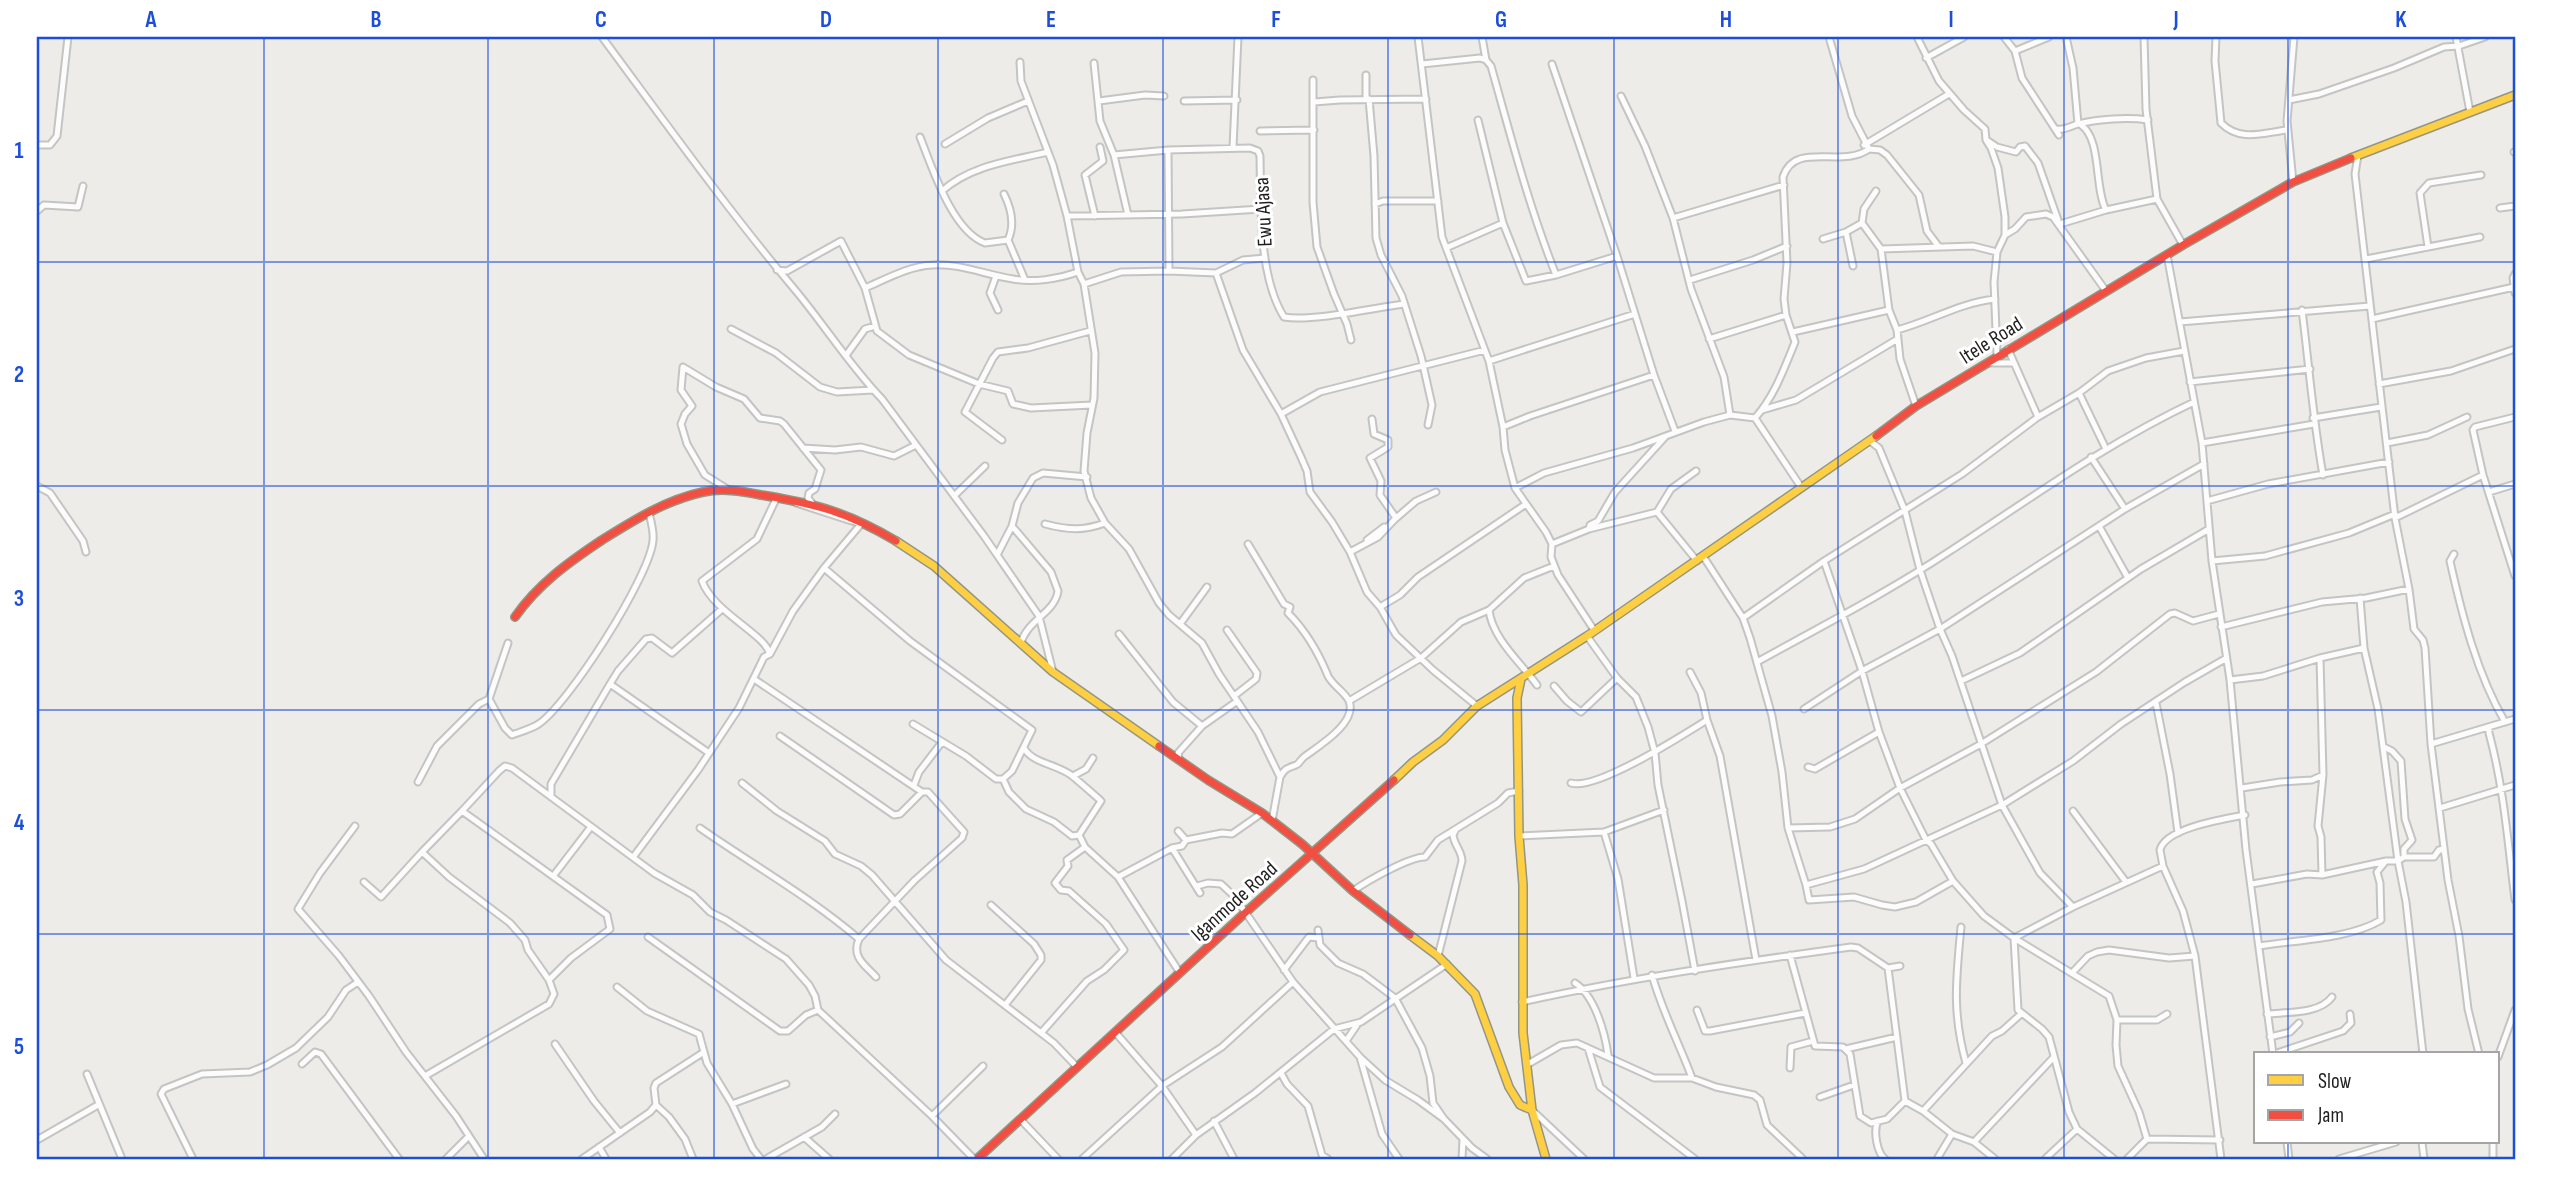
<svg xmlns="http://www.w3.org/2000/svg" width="2552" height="1196" viewBox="0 0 2552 1196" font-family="'Sofia Sans Condensed',sans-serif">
<rect width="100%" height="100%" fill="#edece9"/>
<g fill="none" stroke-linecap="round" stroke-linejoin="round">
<g stroke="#c4c4c2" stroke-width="9">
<path id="street" d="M 602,37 C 665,122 727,209 796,291 C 825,326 851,367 882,399 L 984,536 L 1039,616 L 1053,672
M 1418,37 L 1442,237 L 1489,361 L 1503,427 L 1505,450 L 1515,488 L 1546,532 L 1552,544 L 1551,557 L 1558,575 L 1594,630
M 1482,37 L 1486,60
M 1829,37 L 1852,116 L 1869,149
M 1917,37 L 1939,81 L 1964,110 L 1985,129 L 1986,140 L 1991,148 L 1998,168 L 2005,217 L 2005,235 L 1997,252 L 1994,282 L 1997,355
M 2004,37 L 2015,51 L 2022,78 L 2059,135
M 2066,37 L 2073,68 L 2078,124
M 2144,37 L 2146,109 L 2157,199 L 2183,245
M 2216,37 L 2215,61 L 2221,123 C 2240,142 2262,133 2287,130
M 2456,37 L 2470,112
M 2015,51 L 2049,37
M 1926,58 L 1964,37
M 1020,62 L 1021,81 L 1053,165 L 1067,216 L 1182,214 L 1261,209
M 1094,63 L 1100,121 L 1114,155
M 1422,64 L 1480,58 L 1486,60 L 1491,66 C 1511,137 1529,207 1556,275
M 1552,64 L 1617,256 L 1654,375
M 1313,80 L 1313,202 L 1317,247 L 1334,294 L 1347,324 L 1351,340
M 1621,96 L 1645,146 L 1673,218 L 1691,289 L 1724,377 L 1730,415
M 1366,99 L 1366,75
M 1369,99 L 1374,156 L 1376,238 L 1381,255 L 1402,296 L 1421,356 L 1432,405 L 1428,425
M 2289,100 L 2319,94 L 2394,68 L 2444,47 L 2459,46 L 2485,37
M 1099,101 L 1145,95 L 1164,96
M 1184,101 L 1237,100
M 1314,102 L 1340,100 L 1426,99
M 1478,120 L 1503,223 L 1526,281 L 1556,275 L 1617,256
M 2081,125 C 2102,139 2094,188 2106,210
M 2056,129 C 2064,131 2070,126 2078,124 C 2099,119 2127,117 2148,120
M 1260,131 L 1314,130
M 920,137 C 932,167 952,231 985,243 L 1008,240
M 1988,141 L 1997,147 L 2016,152 L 2020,147 L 2025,146 L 2038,163 L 2058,220
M 945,144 L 988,118 L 1028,101
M 37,145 L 50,145 L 57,136 L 68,37
M 1864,145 L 1949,94
M 1233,147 L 1238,37
M 2514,152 L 2515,152
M 2358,155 L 2355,174 L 2395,518 L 2409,589 L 2414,629 L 2423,640 L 2425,648 L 2431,744 L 2448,880 L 2459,936 L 2468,1009 L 2479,1054
M 2293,182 L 2287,121 L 2294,37
M 942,191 C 971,165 1011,161 1048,152
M 1004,194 C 1011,208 1015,225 1008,240 L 1025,280
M 1375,204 L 1383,201 L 1438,201
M 2500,208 L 2515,206
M 37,211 L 44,205 L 78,207 L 83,186
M 1128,215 L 1114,155 L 1168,150
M 1067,216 L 1078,272
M 1095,216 L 1085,175 L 1103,161 L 1100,147
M 1673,218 L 1784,185
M 1862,223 L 1864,209 L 1876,191
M 2060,224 L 2106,210 L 2157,199
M 1846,232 L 1853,266
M 2005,235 L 2015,229 L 2026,217 L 2046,214 L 2053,217 L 2106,291
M 1823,239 L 1846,232 L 1862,223 L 1881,249 L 1889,310 L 1897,330 L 1900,359 L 1916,406
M 2428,247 L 2420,193 L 2429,183 L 2481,175
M 1446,248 L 1503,223
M 1881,249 L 1973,246 L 1997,252
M 2167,255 L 2202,443 L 2212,561 L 2230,680 L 2246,850 L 2273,1054
M 2366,259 L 2480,237
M 777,270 L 787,271 L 841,241 L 865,288 L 877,331 L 909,355 L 979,384 L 1008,391 L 1013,404 L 1031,408 L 1092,405
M 1169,271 L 1168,150 L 1250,148 L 1258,151 L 1260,156 C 1261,202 1258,276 1284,317 C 1312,322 1373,308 1404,304
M 1216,273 L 1243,350 L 1281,414 L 1301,457 L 1307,471 L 1310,492 L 1332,522 L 1350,552 L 1367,592 L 1380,607 L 1396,635 L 1433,670 L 1477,706
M 2515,274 L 2513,278 L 2515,293
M 996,276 L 990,293 L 998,310
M 1690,280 L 1753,260 L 1787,246
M 1084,284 L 1121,272 L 1169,271 L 1216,273 L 1243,260 L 1265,258
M 865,288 C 886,279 909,266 932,265 C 960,263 986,275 1013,279 C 1033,283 1058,279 1078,272 L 1084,284 L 1095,353 L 1094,398 L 1087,433 L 1084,471 L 1091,498 L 1105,523 L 1129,549 L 1159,603 L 1169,615 L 1202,643 L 1219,674 L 1258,732 L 1280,777
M 2302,310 C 2309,365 2313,420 2323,475
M 2372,319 L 2514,287
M 2180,322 L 2370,306
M 731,329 L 776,353 L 820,387 L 837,392 L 873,390
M 1897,330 C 1931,321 1959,303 1995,299
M 1793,332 L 1889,310
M 1709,339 L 1786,315
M 2008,349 L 2038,417
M 847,354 L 865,329 L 875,326
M 1489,361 L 1635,314
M 1989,363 L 2014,363
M 2190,382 L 2310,369
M 2379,384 L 2451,371 L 2515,349
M 2079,393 L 2106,449
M 1762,410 L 1796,400 L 1896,340
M 1281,414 L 1320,392 L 1485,350
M 2515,417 L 2475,427 L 2473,430 L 2483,475 L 2515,576
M 1755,418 C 1774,397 1784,369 1795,342 L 1786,315 L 1784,299 L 1787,263 L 1783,177 C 1795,140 1842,169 1869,149 L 1880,150 L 1887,155 L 1919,195 L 1927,231 L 1939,247
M 2313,418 L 2381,407
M 1503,427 L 1530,416 L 1654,375 L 1675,431
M 1002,440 L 965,412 L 993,358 L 998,352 L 1028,348 L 1090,331
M 1870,441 L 1879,448 L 1905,511 L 1920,570 L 1940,629 L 1952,656 L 2002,805 L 2040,873 L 2073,907
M 2202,443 L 2314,424
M 2387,443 L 2428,435 L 2467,417
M 803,448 L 835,450 L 861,447 L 894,456 L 916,445
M 2091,457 L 2125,509
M 37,486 L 50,493 L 83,541 L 86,552
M 1515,488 L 1544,473 L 1633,448 L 1704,422 L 1730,415 L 1755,418 L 1801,487
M 729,490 L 705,475 L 687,444 L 681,424 L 685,414 L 692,406 L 681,390 L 683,367 L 716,387 L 744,399 L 760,418 L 780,421 L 784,424 L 821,470 L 815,489 L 809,493 L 808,498 L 812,503
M 2489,492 L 2515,484
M 954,496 L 985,466
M 2207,501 L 2268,484 L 2389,462
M 796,503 L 861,524 L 824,568
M 1657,512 L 1697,561
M 2395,518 L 2483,475
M 1395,519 L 1416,501 L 1436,492
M 1045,524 C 1068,530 1083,531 1105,523
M 1012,526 L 1051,572 L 1058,591 C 1055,613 1027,620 1021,643
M 2099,526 L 2128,578
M 1589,529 L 1657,512 L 1671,489 L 1696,471
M 1367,540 L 1384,527
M 1248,544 L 1284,604 L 1290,607 L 1288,613 C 1305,630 1319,654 1328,676 C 1333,686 1345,692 1349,701 C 1358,723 1317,747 1304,757 C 1301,759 1299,764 1296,765 C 1288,768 1285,768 1280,777 L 1272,821
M 1552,544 L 1589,529 L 1590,525 L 1598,521 L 1615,492 L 1665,437
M 1350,552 L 1378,537 L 1396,518 L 1380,495 L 1381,481 L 1370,458 L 1388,447 L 1388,440 L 1374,434 L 1372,419
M 2454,554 L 2450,561 C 2462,615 2477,674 2505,722
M 997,555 L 1012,526 L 1018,503 L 1033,478 L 1043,473 L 1087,477
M 1703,556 L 1743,618 L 1750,638 L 1772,716 L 1782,772 L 1788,828 L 1806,885 L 1809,900 L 1854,897 L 1882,905 L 1895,907 L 1916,902 L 1953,881
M 1824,561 L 1862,671 L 1879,732 L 1900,788 L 1926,840 L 1931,844 L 1953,881 L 1984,916 L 2014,938 L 2109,996 L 2117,1020 L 2116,1045 L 2118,1066 L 2139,1112 L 2147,1139
M 2212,561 L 2265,556 L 2349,533 L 2395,514
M 2360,598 L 2364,648 L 2378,709 L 2398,861 L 2406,902 L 2423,1054
M 1380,607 L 1400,595 L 1418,577 L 1526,504
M 1489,610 C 1492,638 1521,663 1537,685
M 1743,618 L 1824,561 L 1962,474 L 2038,417 L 2079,393 L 2108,371 L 2146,358 L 2184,351
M 1180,624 L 1207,587
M 2221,627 L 2322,602 L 2366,598 L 2409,589
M 1227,630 L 1257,673 L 1256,679 L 1234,696
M 1119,634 L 1173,702 L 1202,726
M 1587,636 L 1617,678 L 1636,697 L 1648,727 L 1655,753 L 1658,785 L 1682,901 L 1695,971
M 770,654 C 764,633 714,613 702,581 L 757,539 L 777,497 L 780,498
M 2320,658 L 2323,775 L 2318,826 L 2321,837 L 2322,875
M 1757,662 C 1822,626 1888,592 1950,551 C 2030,499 2107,443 2194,402
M 1690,672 L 1701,693 L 1707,720 L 1720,756 L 1756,960
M 754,679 L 922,792 L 928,792 L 964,832 L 962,838 L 915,880 L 859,939 C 851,957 865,965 876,977
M 2230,680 L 2263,676 L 2320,658 L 2364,648
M 1961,681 L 2020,653 L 2141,569 L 2209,529
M 1554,686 L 1567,701 L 1581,712 L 1617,678
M 489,699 L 505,728 L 512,735 C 520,732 530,729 537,725 C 567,707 651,575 653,540 C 654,532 651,521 649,513
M 1349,701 L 1421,658 L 1461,622 L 1489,610 L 1524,578 L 1554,566
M 2156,703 L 2170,774 L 2178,833
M 1804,709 L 1862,671 L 1940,629 L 2125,509 L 2204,464
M 913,724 L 966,756 L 996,779 L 1003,779
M 2489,727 L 2489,733 C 2504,788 2508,844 2515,900
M 780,736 L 894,815 L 900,814 L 922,792
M 2431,744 L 2515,719
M 2384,747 L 2392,751 L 2401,761 L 2405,819 L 2412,840 L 2404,849 L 2404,857
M 1024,748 C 1032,763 1056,764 1071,775 C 1081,783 1092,793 1101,801 L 1079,835
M 709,753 L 610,684 L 618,671 L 646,639 L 652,638 L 672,653 L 722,609
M 1179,759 L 1178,753 L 1202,726 L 1236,702
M 1808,767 L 1815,769 L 1879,732
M 1073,776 L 1086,769 L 1093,758
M 1003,779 L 1009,792 L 1026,809 L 1054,822 L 1072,836 L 1079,835
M 418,782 L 437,746 L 479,704 L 489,699 L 508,643
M 742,783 L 777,811 L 825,841 L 835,854 L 861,866 L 872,875 L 946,960 L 1054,1043 L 1077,1067
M 1571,783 C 1596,791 1683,735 1707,720
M 914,785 L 919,772 L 942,742
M 2242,788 L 2280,782 L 2312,780 L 2323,775
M 551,797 L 551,784 L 610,684
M 2440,808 L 2515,785
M 462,811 L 499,771 L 505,766 L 512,768 L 654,873 L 693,895 L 710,912 L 726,920 L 786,959 L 809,985 L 815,996 L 818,1010 L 932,1116 L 974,1159
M 462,811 L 607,915 L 610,929 L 571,958 L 549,980 L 528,950 L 525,940 L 510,923 L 449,877 L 422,852 Z
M 2073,811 L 2126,882
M 355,826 L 320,873 L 298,909 L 339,956 L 369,996 L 406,1052 L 456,1116 L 484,1159
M 700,828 C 753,865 810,897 859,939
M 1788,828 L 1830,827 L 1855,819 L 1900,788 L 1981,744 L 2096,672 L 2170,614 L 2175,613 L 2193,621 L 2219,614
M 1178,831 L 1186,840
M 1604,832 L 1618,879 L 1634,978
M 1079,835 L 1085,847 L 1118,877 L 1180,973
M 1519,836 L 1604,832 L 1664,810
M 1172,848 L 1200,893
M 634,856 L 698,770 L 739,708 L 764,657 L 770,654 L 793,611 L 824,568 L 910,641 L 1032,730 L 1012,771 L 1003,779
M 554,875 L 590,828
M 1118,877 L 1172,848 L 1182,846 L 1186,840 L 1222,833 L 1232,834 L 1262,813
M 364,882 L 381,897 L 422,852
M 2252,884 L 2307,874 L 2322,875 L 2386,861 L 2398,861 L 2404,857 L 2434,857 L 2439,850 L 2444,849
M 1806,885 L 1864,869 L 2002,805 L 2073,761 L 2121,724 L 2185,682 L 2225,659
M 1197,886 L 1208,883 L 1221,884 L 1235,897 L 1293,982 L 1360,1057 L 1382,1134 L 1399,1159
M 1353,891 C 1367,881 1409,857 1425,857 L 1438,840 L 1498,803 L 1508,793 L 1519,791
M 991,905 L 1034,944 L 1041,955 L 1041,960 L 1005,1005
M 1961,927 C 1956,979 1952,1013 1966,1063
M 1318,930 L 1320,945 L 1338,963 L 1363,974 L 1395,998 L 1422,1048 L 1430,1076 L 1433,1103 L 1444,1119
M 648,937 L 780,1031 L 788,1031 L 806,1015 L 818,1010
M 2014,938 L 2018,1010 L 2042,1029 L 2049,1037 L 2069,1112 L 2077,1129 L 2114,1159
M 2014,938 L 2073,907 L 2163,866
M 2259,946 C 2296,940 2350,939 2381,920 L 2380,883 L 2377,872 L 2386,861
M 1790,955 L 1815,1046 L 1843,1047 L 1850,1054 L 1860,1116 L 1871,1123 L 1887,1119 L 1905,1101
M 1438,956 L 1462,861 C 1462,851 1454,845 1453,835 L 1455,831
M 1888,968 L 1900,966
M 1284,970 L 1309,937 L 1318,938
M 2072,973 L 2088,956 L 2097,952 L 2109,950 L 2169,958 L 2195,956
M 1652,975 C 1662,1011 1679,1043 1692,1078
M 1575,983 C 1595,996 1605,1033 1608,1055
M 617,987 L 647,1011 L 699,1034 L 707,1063 L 732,1104 L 753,1149 L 761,1159
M 1522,1002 C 1630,978 1741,962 1851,947 L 1858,948 L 1888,968 L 1905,1101
M 1697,1010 L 1705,1031 L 1710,1031 L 1805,1013
M 2267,1014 C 2287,1012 2320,1014 2332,997
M 2117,1020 L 2157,1020 L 2167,1014
M 1115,1032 L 1162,1086 L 1196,1135
M 1041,1033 L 1087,981 L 1104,970 L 1124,950 L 1106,924 L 1069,891 L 1061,890 L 1055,883 L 1068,866 L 1067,860 L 1085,847
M 2270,1037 L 2290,1032 L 2299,1023
M 1346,1041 L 1357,1025
M 555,1044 L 594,1101 L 620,1133
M 1588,1048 L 1600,1087 L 1695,1159
M 1846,1049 L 1897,1037
M 2274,1054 L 2343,1031 L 2351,1023 L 2350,1014
M 1360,1057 L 1385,1080 L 1418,1100 L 1444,1119 L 1472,1148 L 1487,1159
M 2498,1057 L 2515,1010
M 302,1064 L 315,1052 L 321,1054 L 399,1159
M 1528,1064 L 1561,1045 L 1577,1043 L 1654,1078 L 1692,1078 L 1716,1087 L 1754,1095 L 1760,1100 L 1767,1125 L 1803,1159
M 1790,1068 L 1791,1047 L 1813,1041
M 1281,1073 L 1287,1084 L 1308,1106 L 1322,1155 L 1328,1159
M 87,1074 L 122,1159
M 425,1076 L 549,1004 L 554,994 L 549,980
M 1820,1097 L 1854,1085
M 1905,1101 L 1923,1111 L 1952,1134 L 1974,1142 L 1995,1159
M 732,1104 L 786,1084
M 656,1105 L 669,1117 L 685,1139 L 693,1159
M 1533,1111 L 1584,1159
M 1923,1111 L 1992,1036 L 2002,1031 L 2021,1014
M 932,1116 L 983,1066
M 1021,1120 L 1058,1159
M 1214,1121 L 1234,1159
M 1878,1121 C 1873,1131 1877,1153 1885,1159
M 804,1137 L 829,1159
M 37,1140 L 98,1105
M 1974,1142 L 2053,1058
M 2287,1142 L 2289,1159
M 2422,1142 L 2424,1159
M 2493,1142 L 2493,1159
M 599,1147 L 606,1159
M 193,1159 L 161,1094 L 164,1089 L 202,1074 L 250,1072 L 267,1065 L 296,1048 L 328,1017 L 346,990 L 358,982
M 446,1159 L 469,1136
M 582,1159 L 650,1112 L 656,1105 L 654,1088 L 656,1083 L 704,1052
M 766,1159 L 822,1127 L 835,1114
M 1082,1159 L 1162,1086 L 1222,1047 L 1293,982
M 1172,1159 L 1196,1135 L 1255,1093 L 1334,1029 L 1361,1022 L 1447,964
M 1462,1159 L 1463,1139
M 1937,1159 L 1952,1134
M 2045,1159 L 2077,1129
M 2127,1159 L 2147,1139 L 2220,1140
M 2221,1159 L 2195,956 L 2183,911 L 2163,866 L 2160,850 C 2165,828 2224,819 2245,815
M 2339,1159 L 2396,1142"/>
</g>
<g stroke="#939682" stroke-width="10">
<path id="slow" d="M 2351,158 L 2515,95
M 896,541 L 934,566 L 1053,672 L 1159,746
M 1521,679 L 1517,698 L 1519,836 L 1523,885 L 1523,1033 L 1532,1110 L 1546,1159
M 1394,780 L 1413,762 L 1443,740 L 1477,706 L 1587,636 L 1876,436
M 1410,935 L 1438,956 L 1475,994 L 1509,1087 L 1520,1105 L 1532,1110"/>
</g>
<g stroke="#939682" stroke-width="10">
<path id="jam" d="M 1876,436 L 1916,406 L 2183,245 L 2293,182 L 2351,158
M 515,617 C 538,584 569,562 602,540 C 634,520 666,500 703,492 C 722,488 741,491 761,495 C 816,504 847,512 896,541
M 1159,746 L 1208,780 L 1262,813 L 1302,844 L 1353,891 L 1410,935
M 977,1159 L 1246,912 L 1394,780"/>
</g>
<use href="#street" stroke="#fcfcfc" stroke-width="5"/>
<use href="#slow" stroke="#ffcf43" stroke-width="7"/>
<use href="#jam" stroke="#f24e42" stroke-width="7"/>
</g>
<path fill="none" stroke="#1d4ed8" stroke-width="2" stroke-opacity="0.55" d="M 264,37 L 264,1159M 488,37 L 488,1159M 714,37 L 714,1159M 938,37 L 938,1159M 1163,37 L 1163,1159M 1388,37 L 1388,1159M 1614,37 L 1614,1159M 1838,37 L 1838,1159M 2064,37 L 2064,1159M 2288,37 L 2288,1054M 37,262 L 2515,262M 37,486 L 2515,486M 37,710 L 2515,710M 37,934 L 2515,934M 2288,1142 L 2288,1159"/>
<g text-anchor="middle" stroke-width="6" stroke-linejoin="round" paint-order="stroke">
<g font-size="21" fill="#1f1f1f" stroke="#fff">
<text transform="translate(1263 212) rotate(-93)" y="7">Ewu Ajasa</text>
<text transform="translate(1991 340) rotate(-32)" y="7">Itele Road</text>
<text transform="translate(1234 901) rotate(-42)" y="7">Iganmode Road</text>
</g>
</g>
<rect width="2552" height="1196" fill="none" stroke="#ffffff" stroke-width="77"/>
<rect x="2254" y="1052" width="245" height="91" fill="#ffffff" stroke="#a5a5a5" stroke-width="2"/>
<rect x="2268" y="1075" width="35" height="10" fill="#ffcf43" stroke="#a5a5a5" stroke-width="2"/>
<text x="2318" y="1088" font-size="21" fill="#1f1f1f">Slow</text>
<rect x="2268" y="1110" width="35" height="10" fill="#f24e42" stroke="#a5a5a5" stroke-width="2"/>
<text x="2318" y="1122" font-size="21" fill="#1f1f1f">Jam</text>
<rect x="38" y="38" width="2476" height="1120" fill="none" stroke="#1d4ed8" stroke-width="2.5"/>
<g font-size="23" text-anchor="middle" font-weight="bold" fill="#1d4ed8">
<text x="151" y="27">A</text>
<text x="376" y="27">B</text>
<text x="601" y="27">C</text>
<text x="826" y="27">D</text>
<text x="1051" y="27">E</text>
<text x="1276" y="27">F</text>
<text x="1501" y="27">G</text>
<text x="1726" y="27">H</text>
<text x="1951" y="27">I</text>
<text x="2176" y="27">J</text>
<text x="2401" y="27">K</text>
<text x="19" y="158">1</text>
<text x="19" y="382">2</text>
<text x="19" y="606">3</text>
<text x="19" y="830">4</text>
<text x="19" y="1054">5</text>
</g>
</svg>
